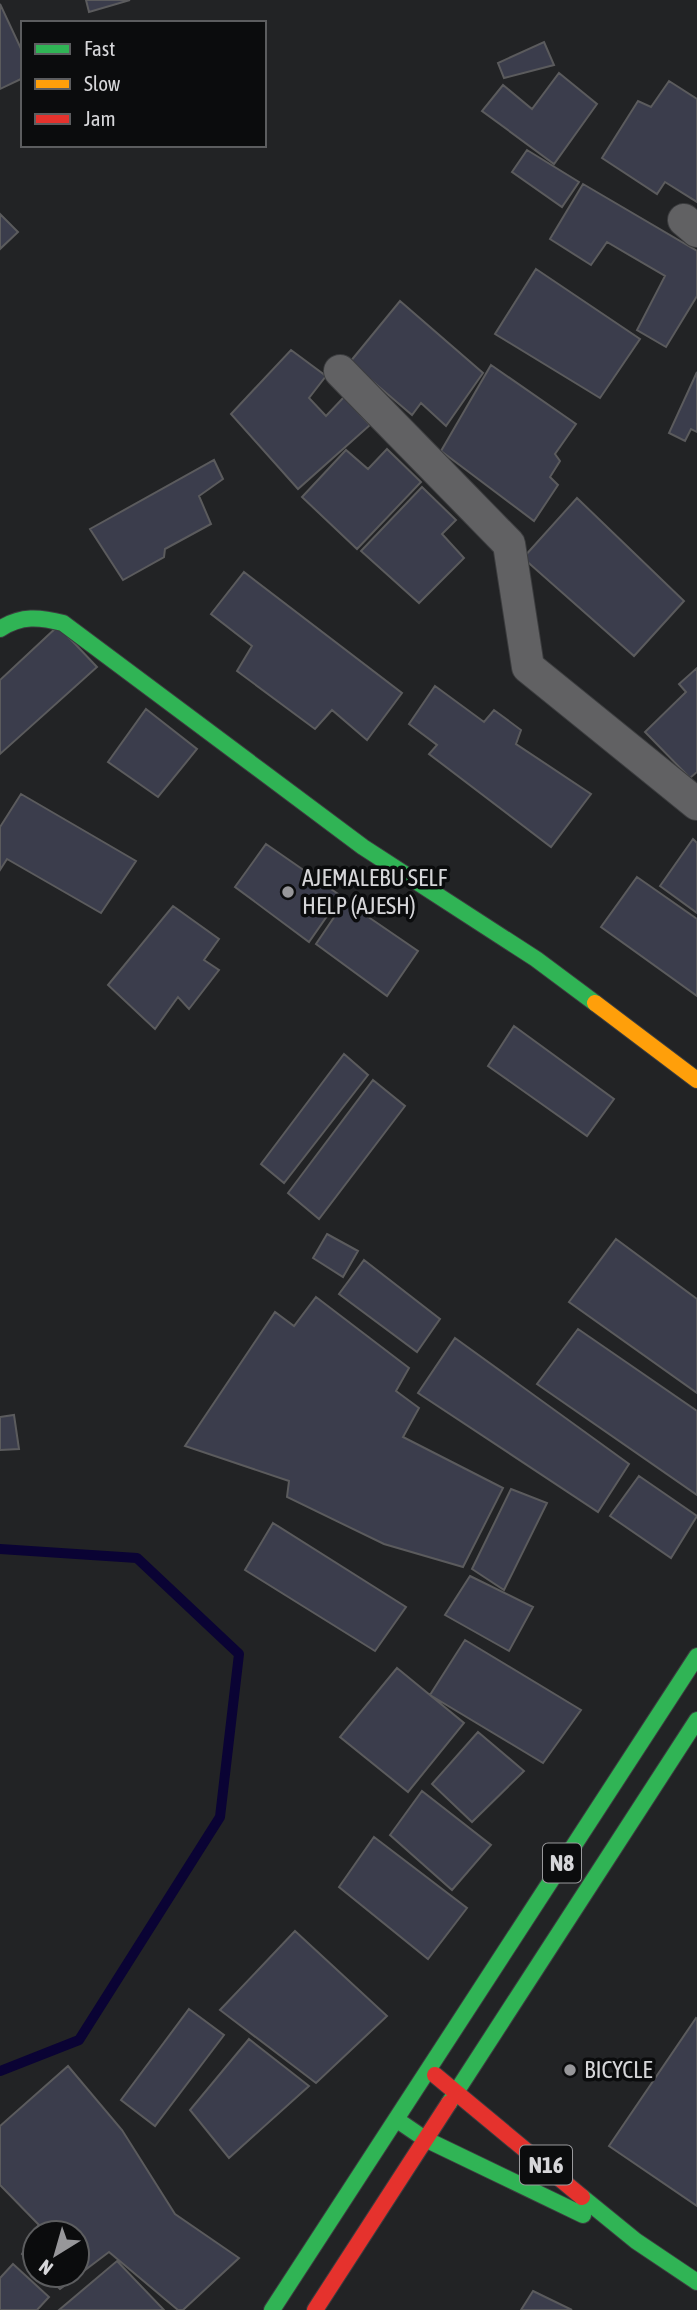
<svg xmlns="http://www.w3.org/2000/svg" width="697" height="2310" viewBox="0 0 697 2310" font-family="'Asap Condensed',sans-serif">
<rect width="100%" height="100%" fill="#222325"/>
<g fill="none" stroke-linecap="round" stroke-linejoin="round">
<path stroke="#0a0334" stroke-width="10" d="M 0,1549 L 137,1558 L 239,1654 L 220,1817 L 79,2040 L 0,2071"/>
</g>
<path fill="#3b3d4c" stroke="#5b5b5d" stroke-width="2" d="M 86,0 L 130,0 L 89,12 Z
M 0,4 L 23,53 L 23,78 L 0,89 Z
M 544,42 L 554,65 L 504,78 L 498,63 Z
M 559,73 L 597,104 L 554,164 L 482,111 L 503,85 L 532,109 Z
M 669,81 L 697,99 L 697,202 L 665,182 L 657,194 L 602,158 L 638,101 L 651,107 Z
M 527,150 L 579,182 L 562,207 L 512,172 Z
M 583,184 L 697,251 L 697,296 L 666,347 L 637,330 L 665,276 L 607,242 L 591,265 L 550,239 Z
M 0,214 L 18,232 L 0,249 Z
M 536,269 L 640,339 L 600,398 L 495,334 Z
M 400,301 L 483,373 L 446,426 L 421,403 L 412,415 L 350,362 Z
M 291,350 L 326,376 L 309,398 L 326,416 L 344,397 L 370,425 L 298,489 L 231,414 Z
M 491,365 L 576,424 L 555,454 L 560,461 L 550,477 L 558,485 L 534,521 L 441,451 Z
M 697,372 L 697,432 L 691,429 L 685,441 L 669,433 Z
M 387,449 L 421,482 L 357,549 L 302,497 L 346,450 L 368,469 Z
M 214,460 L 223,479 L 199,496 L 211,524 L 165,549 L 164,557 L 123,580 L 90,529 Z
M 422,487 L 456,520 L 442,534 L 464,558 L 419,603 L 361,551 Z
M 577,498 L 684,601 L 634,656 L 523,558 Z
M 244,572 L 402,693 L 367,740 L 332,710 L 315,729 L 237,671 L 252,646 L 211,614 Z
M 58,626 L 97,667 L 0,754 L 0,680 Z
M 697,668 L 697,772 L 690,778 L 645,732 L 686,692 L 679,684 Z
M 435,686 L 484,722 L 494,710 L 521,730 L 516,744 L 591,794 L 551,847 L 429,754 L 437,745 L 409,724 Z
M 146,709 L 197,749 L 158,797 L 108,762 Z
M 21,794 L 136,861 L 101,913 L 7,859 L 0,870 L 0,827 Z
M 693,839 L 697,843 L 697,913 L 660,886 Z
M 266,844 L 341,896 L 309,942 L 235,887 Z
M 637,877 L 697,919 L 697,996 L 601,927 Z
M 345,901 L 418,951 L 387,996 L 316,944 Z
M 173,906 L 219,939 L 204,960 L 219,970 L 189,1009 L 178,997 L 155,1029 L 108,985 Z
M 514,1026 L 614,1099 L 587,1136 L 488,1066 Z
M 344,1054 L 368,1075 L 284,1183 L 261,1164 Z
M 373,1080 L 405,1106 L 319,1219 L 288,1193 Z
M 327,1234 L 358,1251 L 343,1277 L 313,1258 Z
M 616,1239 L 697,1299 L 697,1393 L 569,1302 Z
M 364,1260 L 440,1319 L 417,1352 L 339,1294 Z
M 316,1297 L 409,1368 L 396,1391 L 419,1408 L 403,1437 L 503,1488 L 463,1567 L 384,1544 L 287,1497 L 289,1481 L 185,1446 L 275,1312 L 294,1326 Z
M 578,1329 L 697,1411 L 697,1495 L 537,1384 Z
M 455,1338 L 629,1464 L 598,1512 L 418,1393 Z
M 14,1415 L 19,1449 L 0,1450 L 0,1417 Z
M 639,1476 L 697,1516 L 671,1558 L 610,1516 Z
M 511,1489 L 547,1503 L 504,1590 L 472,1569 Z
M 273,1523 L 406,1607 L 375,1651 L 245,1570 Z
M 470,1576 L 533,1607 L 509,1651 L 445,1615 Z
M 465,1640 L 581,1710 L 543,1763 L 430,1695 Z
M 397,1668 L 464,1723 L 408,1792 L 340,1737 Z
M 478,1732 L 524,1771 L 472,1822 L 432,1784 Z
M 422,1791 L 491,1845 L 452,1890 L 390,1835 Z
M 374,1837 L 467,1908 L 428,1959 L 339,1887 Z
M 295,1931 L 387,2016 L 316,2083 L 220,2010 Z
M 189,2009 L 224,2035 L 155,2126 L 121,2100 Z
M 696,2018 L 697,2019 L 697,2206 L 609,2146 Z
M 249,2039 L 309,2086 L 229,2158 L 190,2110 Z
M 68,2066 L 122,2130 L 175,2214 L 239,2258 L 183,2310 L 178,2310 L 109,2252 L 60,2289 L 45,2275 L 77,2275 L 77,2233 L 35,2233 L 35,2266 L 22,2254 L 39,2225 L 0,2185 L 0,2126 Z
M 117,2261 L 164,2310 L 59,2310 Z
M 13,2264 L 49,2297 L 37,2310 L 0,2310 L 0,2278 Z
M 533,2291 L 572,2310 L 521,2310 Z"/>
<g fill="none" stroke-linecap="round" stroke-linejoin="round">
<g stroke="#3c3d3f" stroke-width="34">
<path id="street" d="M 684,220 L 697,231
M 340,371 L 509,544 L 528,667 L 697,804"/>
</g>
<g stroke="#3c3d3f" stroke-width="18">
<path id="fast" d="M 0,629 C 21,615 40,617 63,623 L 363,847 L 536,959 L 595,1003
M 449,2103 L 697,1720
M 403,2124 L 425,2139 L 583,2215
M 582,2197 L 636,2241 L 697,2282
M 272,2310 L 697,1656"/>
</g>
<g stroke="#3c3d3f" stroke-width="18">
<path id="slow" d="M 595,1003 L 697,1080"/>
</g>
<g stroke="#3c3d3f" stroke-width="18">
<path id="jam" d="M 435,2075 L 582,2197
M 315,2310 L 449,2103"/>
</g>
<use href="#street" stroke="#616163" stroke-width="32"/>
<use href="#fast" stroke="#30b455" stroke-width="16"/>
<use href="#slow" stroke="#ff9f0a" stroke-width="16"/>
<use href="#jam" stroke="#e5322d" stroke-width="16"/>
</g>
<g fill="#97979a" stroke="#0b0c0d" stroke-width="2.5">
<circle cx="288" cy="892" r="7"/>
<circle cx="570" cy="2070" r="7"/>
</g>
<g text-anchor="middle" stroke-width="7" stroke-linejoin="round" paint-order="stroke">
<g fill="#0b0c0d" stroke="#99999c" stroke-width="2">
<rect x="543" y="1843.5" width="38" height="39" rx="5"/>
<rect x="520" y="2145.5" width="52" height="39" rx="5"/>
</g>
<g font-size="23" font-weight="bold" fill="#d6d6d9">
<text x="562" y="1871">N8</text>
<text x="546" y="2173">N16</text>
</g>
<g font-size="24" fill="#d6d6d9" stroke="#0b0c0d" text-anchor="start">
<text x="302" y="886">AJEMALEBU SELF<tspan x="302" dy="28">HELP (AJESH)</tspan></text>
<text x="584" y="2078">BICYCLE</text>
</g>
</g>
<rect x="21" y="21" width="245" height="126" fill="#0b0c0d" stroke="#5c5d5f" stroke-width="2"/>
<rect x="35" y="44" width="35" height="10" fill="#30b455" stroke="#5c5d5f" stroke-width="2"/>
<text x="84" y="56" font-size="21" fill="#d6d6d9">Fast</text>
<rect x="35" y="79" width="35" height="10" fill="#ff9f0a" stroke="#5c5d5f" stroke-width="2"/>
<text x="84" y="91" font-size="21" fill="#d6d6d9">Slow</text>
<rect x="35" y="114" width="35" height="10" fill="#e5322d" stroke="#5c5d5f" stroke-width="2"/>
<text x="84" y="126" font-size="21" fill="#d6d6d9">Jam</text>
<g transform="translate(56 2254) rotate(217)"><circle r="33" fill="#0b0c0d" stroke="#5c5d5f" stroke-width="2"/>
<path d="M0-5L12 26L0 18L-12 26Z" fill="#97979a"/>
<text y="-10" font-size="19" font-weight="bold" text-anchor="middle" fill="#d6d6d9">N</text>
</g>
</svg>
